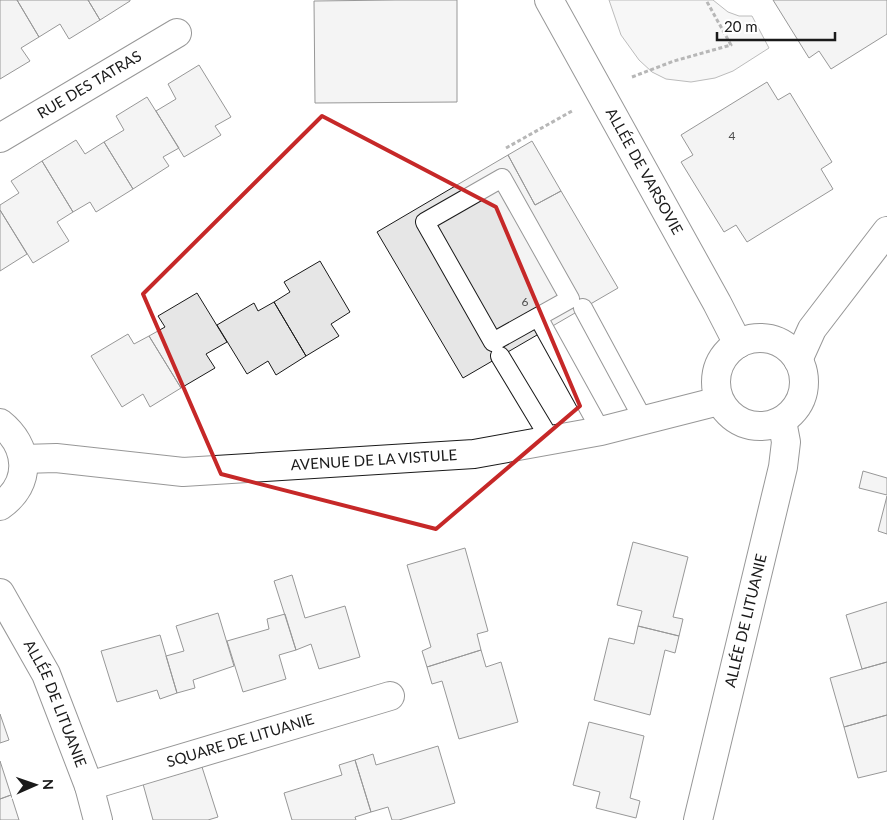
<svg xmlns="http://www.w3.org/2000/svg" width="887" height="820" viewBox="0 0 887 820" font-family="Lato,sans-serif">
<rect width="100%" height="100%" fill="#fff"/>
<path fill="#ededed" stroke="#6a6a6a" d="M 609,0 L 713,0 L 728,12 L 739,16 L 752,16 L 769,48 L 733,71 L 715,78 L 691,82 L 666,79 L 652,72 L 639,60 L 621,35 Z"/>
<path fill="#e6e6e6" stroke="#1a1a1a" d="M 0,0 L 17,0 L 39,37 L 21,48 L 30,61 L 0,79 Z
M 17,0 L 88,0 L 100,20 L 69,39 L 60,24 L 39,37 Z
M 88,0 L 130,0 L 130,1 L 100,20 Z
M 395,0 L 457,0 L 457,102 L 315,103 L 314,1 Z
M 773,0 L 887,0 L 887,34 L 831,69 L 819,51 L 809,58 Z
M 199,65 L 231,117 L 215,126 L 221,135 L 184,157 L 156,111 L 176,99 L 168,84 Z
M 767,82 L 778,100 L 790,93 L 832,162 L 821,169 L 833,189 L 747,242 L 736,225 L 724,232 L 681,162 L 693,155 L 681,135 Z
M 147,97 L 179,148 L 163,157 L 169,166 L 133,189 L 104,142 L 124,130 L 116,116 Z
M 76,140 L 85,154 L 104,142 L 133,189 L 96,212 L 90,202 L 73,212 L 42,161 Z
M 532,141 L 561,191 L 535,205 L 508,155 Z
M 508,155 L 535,205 L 561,191 L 618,288 L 463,378 L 377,232 Z
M 42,161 L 73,212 L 57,222 L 69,241 L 33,263 L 0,210 L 0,205 L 19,193 L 11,181 Z
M 0,210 L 27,254 L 0,271 Z
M 320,261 L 350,312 L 331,324 L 339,336 L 306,356 L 274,302 L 290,292 L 284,282 Z
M 197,293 L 227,342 L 206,354 L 215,368 L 181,388 L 149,336 L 165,327 L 158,316 Z
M 274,302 L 306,356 L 276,375 L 268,361 L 247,374 L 217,325 L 254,303 L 258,311 Z
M 128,334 L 134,344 L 149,336 L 181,388 L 150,407 L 143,394 L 122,407 L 91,356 Z
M 863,471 L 887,478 L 887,495 L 859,488 Z
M 887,496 L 887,534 L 878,531 Z
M 633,542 L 688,557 L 673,617 L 683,619 L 679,636 L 638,626 L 642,611 L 617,605 Z
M 465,548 L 488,631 L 477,634 L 481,650 L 427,667 L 422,651 L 431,647 L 407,565 Z
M 292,575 L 305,618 L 345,606 L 360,657 L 319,669 L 311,644 L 296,650 L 274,581 Z
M 887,602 L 887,662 L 862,669 L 846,615 Z
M 218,613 L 234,666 L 193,680 L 195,688 L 177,693 L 166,656 L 184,651 L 176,626 Z
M 285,614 L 296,650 L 279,655 L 286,679 L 243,692 L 227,641 L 269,629 L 267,619 Z
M 638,626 L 679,636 L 675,653 L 665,650 L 650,715 L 594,700 L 609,638 L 634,644 Z
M 160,635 L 177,693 L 160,699 L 157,690 L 117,702 L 101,651 Z
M 481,650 L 486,667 L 501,662 L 518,722 L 459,739 L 442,681 L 432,684 L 427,667 Z
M 887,662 L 887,715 L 844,727 L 830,678 Z
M 0,714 L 9,740 L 0,743 Z
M 887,715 L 887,771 L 858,778 L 844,727 Z
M 589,722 L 644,736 L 630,798 L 640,801 L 636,818 L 596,808 L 600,792 L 573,785 Z
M 438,746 L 455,803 L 399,820 L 392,820 L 388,807 L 371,812 L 355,760 L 373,754 L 376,765 Z
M 355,760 L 371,812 L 355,817 L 356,820 L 292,820 L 284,793 L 342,775 L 339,765 Z
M 0,761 L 11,795 L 0,799 Z
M 202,767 L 218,817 L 208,820 L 153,820 L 143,784 Z
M 11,795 L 19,820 L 0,820 L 0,799 Z"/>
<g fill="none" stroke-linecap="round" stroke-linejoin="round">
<g stroke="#1a1a1a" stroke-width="20">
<path id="service" d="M 502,178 L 570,299 L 493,342 L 425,222 Z
M 583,308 L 644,421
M 538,317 L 601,431
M 500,356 L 550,439"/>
</g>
<g stroke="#1a1a1a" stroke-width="30">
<g id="minor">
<path id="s1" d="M 549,0 L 717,303 L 738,344"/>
<path id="s2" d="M 0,138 L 177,33"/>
<circle cx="760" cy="382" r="44"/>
<path d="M 798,360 L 812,329 L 887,231"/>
<path d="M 0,423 C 29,446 33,483 0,506"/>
<path id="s3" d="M 23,459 L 56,458 L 183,472 L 474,454 L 601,431 L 719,401"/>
<path id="s4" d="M 0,593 L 46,674 L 89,786 L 98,820"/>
<path id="s5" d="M 89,786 L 390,696"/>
<path id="s6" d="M 698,820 L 783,467 L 786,442 L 782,421"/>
</g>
</g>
<path stroke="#5f5f5f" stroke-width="3" stroke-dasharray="4 2.5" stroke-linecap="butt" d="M 632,77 L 674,61 L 731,45 L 706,0
M 506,148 L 572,111"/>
<use href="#service" stroke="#fff" stroke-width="18"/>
<use href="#minor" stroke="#fff" stroke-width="28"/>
</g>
<path d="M0 0H887V820H0ZM 322,116 L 496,207 L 580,406 L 436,529 L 221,474 L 143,294 Z" fill="#fff" fill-opacity=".55" fill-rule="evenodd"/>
<path fill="none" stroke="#c62828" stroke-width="4" stroke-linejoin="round" d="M 322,116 L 496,207 L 580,406 L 436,529 L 221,474 L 143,294 Z"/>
<g text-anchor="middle" stroke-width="4" stroke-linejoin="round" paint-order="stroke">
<g font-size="12" fill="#4d4d4d">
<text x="732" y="140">4</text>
<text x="525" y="306">6</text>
</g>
<g font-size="15" fill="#1a1a1a" stroke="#fff">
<text dy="5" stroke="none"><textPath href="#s2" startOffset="104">RUE DES TATRAS</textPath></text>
<text dy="5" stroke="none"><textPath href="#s1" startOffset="196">ALLÉE DE VARSOVIE</textPath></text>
<text dy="5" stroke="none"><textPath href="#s3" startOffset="352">AVENUE DE LA VISTULE</textPath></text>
<text dy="5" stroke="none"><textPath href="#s6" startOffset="205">ALLÉE DE LITUANIE</textPath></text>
<text dy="5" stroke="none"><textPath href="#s4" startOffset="124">ALLÉE DE LITUANIE</textPath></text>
<text dy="5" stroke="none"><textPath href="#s5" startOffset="158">SQUARE DE LITUANIE</textPath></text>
</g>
</g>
<g transform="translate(35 785) rotate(88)" stroke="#ffffff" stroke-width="4" paint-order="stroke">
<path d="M0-4L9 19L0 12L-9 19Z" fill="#1a1a1a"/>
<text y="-8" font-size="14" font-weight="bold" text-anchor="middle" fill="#1a1a1a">N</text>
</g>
<path d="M717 32v8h118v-8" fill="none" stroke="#1a1a1a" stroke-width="2.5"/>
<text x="724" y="32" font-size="15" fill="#1a1a1a" stroke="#ffffff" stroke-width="4" paint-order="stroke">20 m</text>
</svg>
